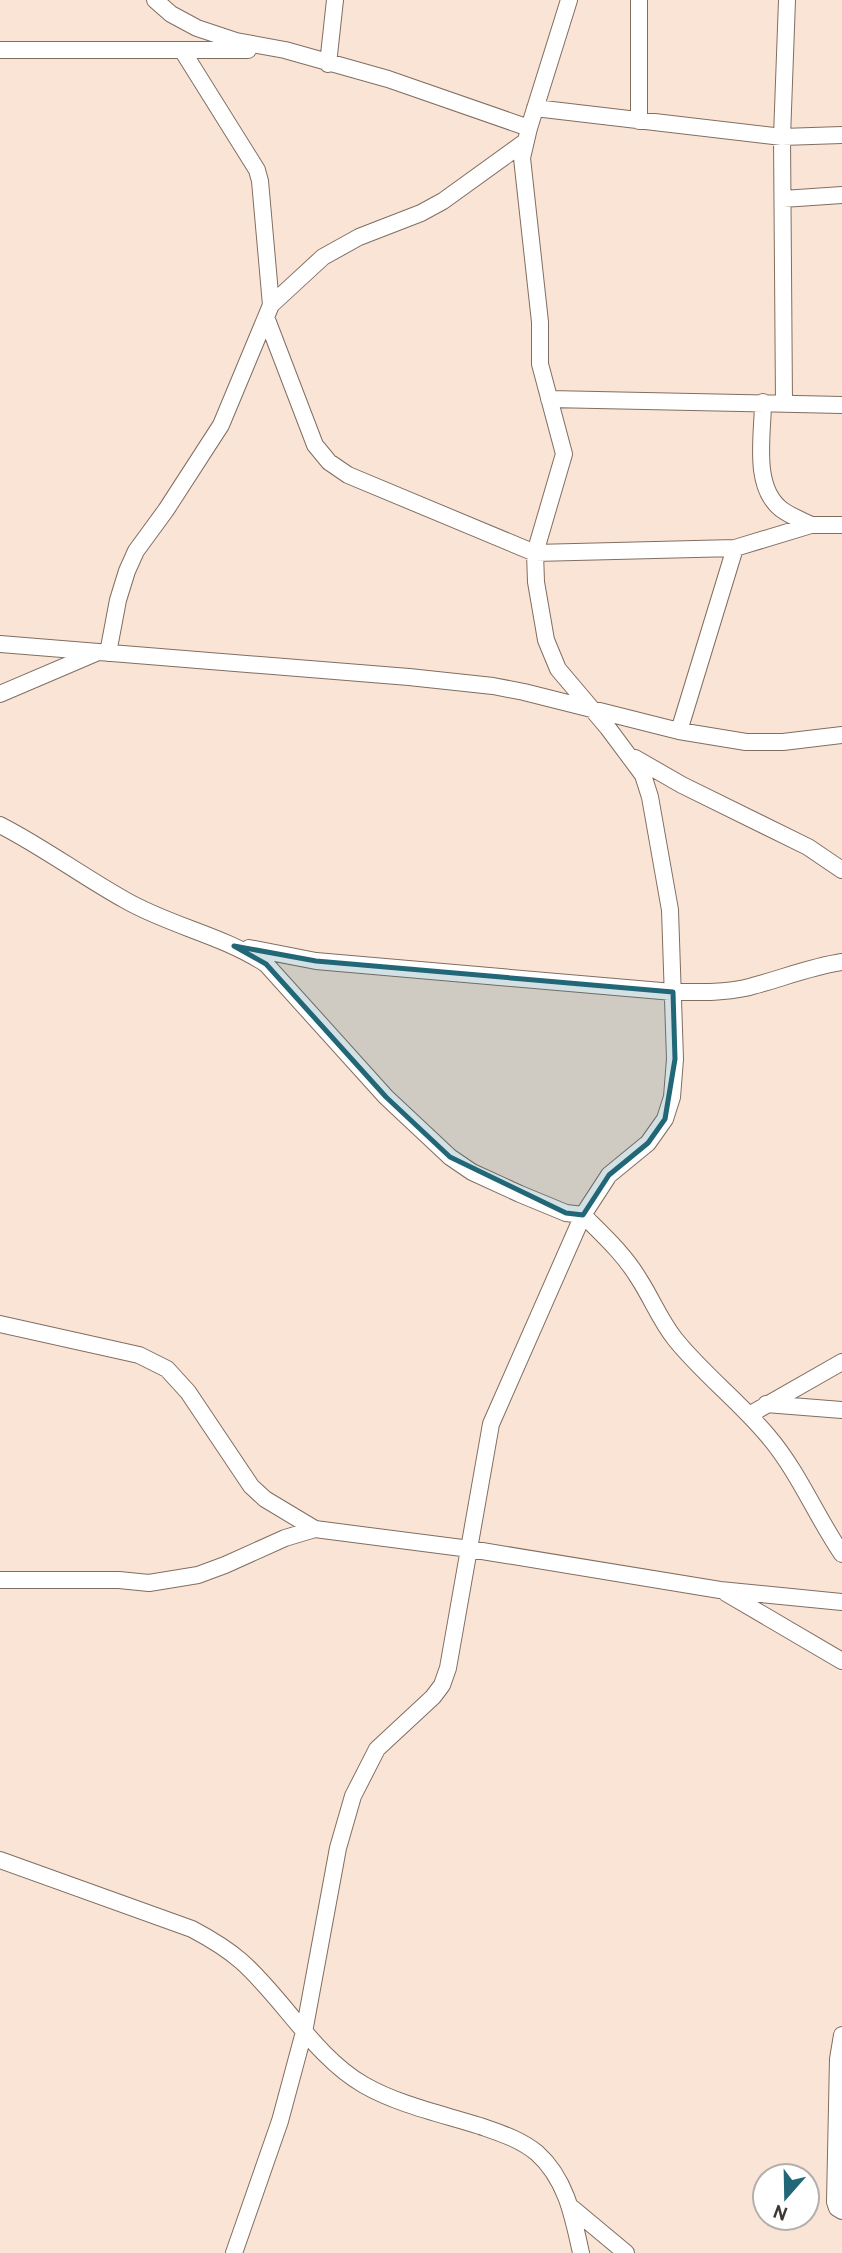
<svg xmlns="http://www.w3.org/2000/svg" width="842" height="2253" viewBox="0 0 842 2253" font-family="Overpass,sans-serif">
<rect width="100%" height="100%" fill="#fae4d5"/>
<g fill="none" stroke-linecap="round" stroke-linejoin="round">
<g stroke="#816e61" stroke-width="18">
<path id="minor" d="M 155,0 L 171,14 L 197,28 L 236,41 L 285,50 L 388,79 L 529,128
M 639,0 L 639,121
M 0,50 L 248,50
M 182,50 L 257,170 L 260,181 L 271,305
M 328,64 L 335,0
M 535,108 L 782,137 L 842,135
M 783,199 L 842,195
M 266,317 L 315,445 L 329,462 L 348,475 L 535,553 L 735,548 L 679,731
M 549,399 L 842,405
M 763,402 C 763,434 752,486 781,509 C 790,516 802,520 811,525
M 784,403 L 782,137 L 787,0
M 735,548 L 811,525 L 842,525
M 0,644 L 409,677 L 493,686 L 524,692 L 679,731 L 746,742 L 783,742 L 842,735
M 108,653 L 118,600 L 127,571 L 136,551 L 166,510 L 221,425 L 271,305 L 323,257 L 359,237 L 421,213 L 443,201 L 526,141
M 0,694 L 96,653
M 635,758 L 682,785 L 808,847 L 842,870
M 0,825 C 43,847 82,876 125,900 C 170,926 222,935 266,964 L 386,1097 L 450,1157 L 472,1172 L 520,1194 L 566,1213 L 583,1215 L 609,1175 L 648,1143 L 665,1119 L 672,1097 L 675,1059 L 670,910 L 650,797 L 643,775 L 608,728 L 558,669 L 546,640 L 536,582 L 535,553 L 564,454 L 540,364 L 540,322 L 522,158 L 529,128 L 569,0
M 249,948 L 316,961 L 673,992 C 697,992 722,993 745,988 C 778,980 809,967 842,962
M 0,1324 L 139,1355 L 167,1369 L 188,1392 L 251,1486 L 265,1499 L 315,1529
M 766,1404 L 842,1410
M 749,1415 L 842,1362
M 0,1580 L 119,1580 L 149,1583 L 198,1575 L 225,1565 L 285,1538 L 315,1529 L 470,1549 L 720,1590 L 842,1602
M 726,1593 L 842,1661
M 0,1860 L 192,1929 C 209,1938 226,1948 241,1961 C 283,1998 315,2057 364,2085 C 399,2105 442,2114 480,2126 C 500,2133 520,2139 537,2153 C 566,2179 573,2216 581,2253
M 842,2035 L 838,2059 L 835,2202 L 837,2208 L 842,2211
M 572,2208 L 626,2253
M 234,2253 L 280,2121 L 304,2032 L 338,1848 L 353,1796 L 377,1749 L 433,1697 L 442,1685 L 448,1668 L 491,1424 L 583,1215 C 603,1235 624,1254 639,1279 C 652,1299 660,1320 675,1339 C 703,1374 739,1401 768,1436 C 798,1471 816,1516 842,1554"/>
</g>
<use href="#minor" stroke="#fff" stroke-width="16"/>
</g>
<path fill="#216777" fill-opacity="0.2" stroke="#216777" stroke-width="5" stroke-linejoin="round" d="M 234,946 L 316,961 L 673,992 L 675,1059 L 665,1119 L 648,1143 L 609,1175 L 583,1215 L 566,1213 L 450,1157 L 386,1097 L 266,964 Z"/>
<g transform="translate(786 2197) rotate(200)"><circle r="33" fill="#ffffff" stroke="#b3afad" stroke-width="2"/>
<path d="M0-5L12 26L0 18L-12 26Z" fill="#216777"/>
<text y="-10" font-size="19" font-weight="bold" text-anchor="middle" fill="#403731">N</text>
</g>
</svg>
